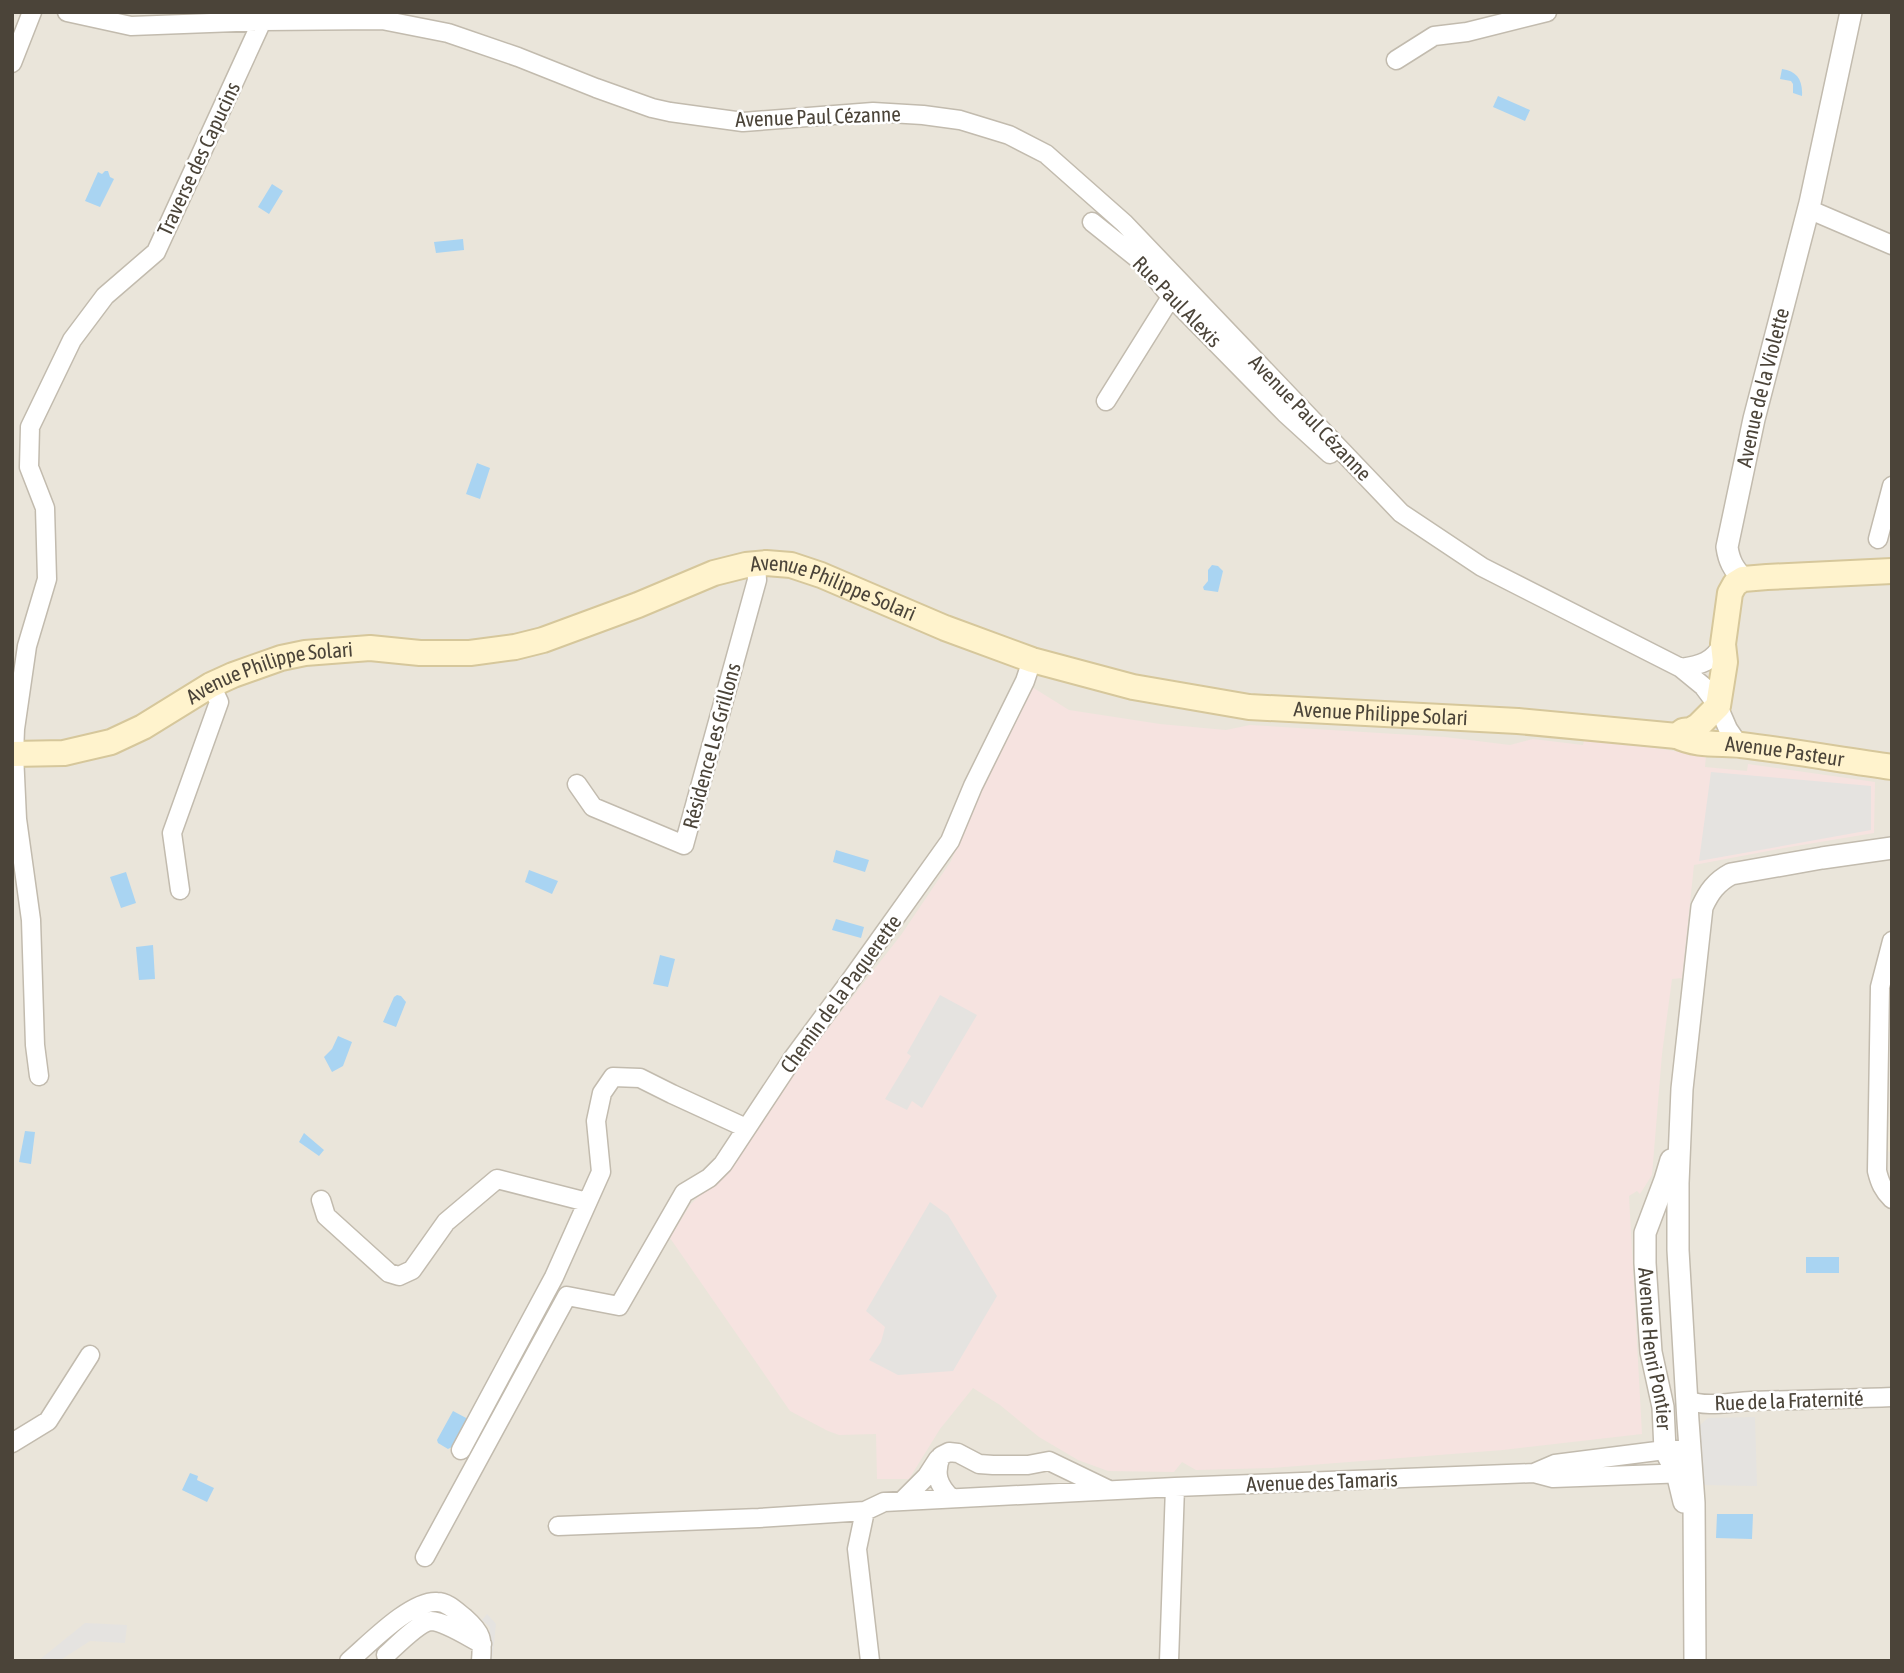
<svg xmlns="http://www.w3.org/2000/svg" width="1904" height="1673" viewBox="0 0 1904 1673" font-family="'Asap Condensed',sans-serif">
<rect width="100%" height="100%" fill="#f6f3ec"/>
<path fill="#eae5da" d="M 12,12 L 1892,12 L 1892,1661 L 12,1661 Z"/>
<path fill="#efe8d6" d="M 1892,1021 L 1892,1154 L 1888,1151 Z"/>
<path fill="#f6e3e0" d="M 1032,687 L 1069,710 L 1160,724 L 1226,730 L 1250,725 L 1445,737 L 1510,745 L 1533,739 L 1583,745 L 1585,737 L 1706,756 L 1705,767 L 1747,771 L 1748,764 L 1875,782 L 1874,833 L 1784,848 L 1694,865 L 1682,978 L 1672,979 L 1662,1054 L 1652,1175 L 1640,1194 L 1637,1191 L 1629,1196 L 1642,1434 L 1503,1450 L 1272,1468 L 1196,1470 L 1182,1462 L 1174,1472 L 1108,1471 L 1078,1460 L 1039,1437 L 1000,1405 L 973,1388 L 940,1429 L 909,1479 L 877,1479 L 876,1434 L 839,1435 L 828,1431 L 790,1411 L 670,1238 L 690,1205 L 719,1176 L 804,1059 L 901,935 L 951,861 L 993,765 Z"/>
<path fill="#e5e3e0" d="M 1711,772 L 1871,786 L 1871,830 L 1699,861 Z
M 940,995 L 977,1015 L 922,1108 L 912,1101 L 907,1110 L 885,1099 L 911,1056 L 907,1053 Z
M 930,1202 L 948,1215 L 997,1296 L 953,1371 L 898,1375 L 869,1360 L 881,1342 L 885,1327 L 866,1311 Z
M 1755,1417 L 1757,1486 L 1702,1485 L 1699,1426 L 1708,1418 Z
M 487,1614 L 496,1624 L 492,1661 L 487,1661 L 490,1627 L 482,1620 Z
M 85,1623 L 127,1625 L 125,1643 L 90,1641 L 62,1659 L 62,1661 L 38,1661 Z"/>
<path fill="#a9d4f2" d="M 1782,69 C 1797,71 1803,80 1802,96 L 1793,93 L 1793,84 L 1791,81 L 1780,79 Z
M 1498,96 L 1530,110 L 1525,121 L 1493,107 Z
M 105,171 L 108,171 L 110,177 L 114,179 L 100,207 L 85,201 L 98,172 L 102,174 Z
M 272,184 L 283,191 L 269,214 L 258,207 Z
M 463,239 L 464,250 L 436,253 L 434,242 Z
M 477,463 L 490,468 L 480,499 L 466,494 Z
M 1212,565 L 1218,566 L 1223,571 L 1218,592 L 1204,590 L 1203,587 L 1208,581 L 1208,570 Z
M 836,850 L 869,860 L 865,872 L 833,862 Z
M 529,870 L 558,881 L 552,894 L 525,882 Z
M 126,872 L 136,903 L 121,908 L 110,877 Z
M 836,919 L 864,927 L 861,938 L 832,930 Z
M 153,945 L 155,979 L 139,980 L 136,947 Z
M 660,955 L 675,959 L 668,987 L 653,984 Z
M 397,995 L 401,996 L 406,1002 L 396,1027 L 383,1022 L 394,997 Z
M 338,1036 L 352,1042 L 343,1066 L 332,1072 L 324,1057 L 332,1049 Z
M 25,1131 L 35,1132 L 31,1164 L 19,1162 Z
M 304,1133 L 324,1150 L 319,1156 L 299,1142 Z
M 1806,1257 L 1839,1257 L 1839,1273 L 1806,1273 Z
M 453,1411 L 468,1419 L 452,1447 L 448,1449 L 438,1443 L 437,1440 Z
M 190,1473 L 198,1476 L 197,1480 L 214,1488 L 207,1502 L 182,1490 Z
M 1717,1514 L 1753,1514 L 1752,1539 L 1716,1538 Z"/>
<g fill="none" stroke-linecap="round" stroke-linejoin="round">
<g stroke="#c2bbae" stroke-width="21">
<path id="minor" d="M 67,12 L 131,26 L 262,21 L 382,20 L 448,33 L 518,57 L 596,88 L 652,108 L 670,112 L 743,122 L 873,112 L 923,115 L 960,120 L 1009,135 L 1046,154 L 1124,223 L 1401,513 L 1482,567 L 1681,668 L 1703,686 L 1718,706 L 1728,729 L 1739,745
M 1396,60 L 1434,36 L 1467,32 L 1547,12
M 12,63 L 32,12
M 1808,209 L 1892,245
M 1092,222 L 1142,262 L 1171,297 L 1285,413 L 1330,454
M 1106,401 L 1171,297
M 1878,539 L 1892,486
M 1681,668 C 1701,665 1712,662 1723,644
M 577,784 L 593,807 L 684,845 L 757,580 L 756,564
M 180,890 L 172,833 L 219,702 L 211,685
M 1892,941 L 1880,987 L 1877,1171 C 1880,1183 1883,1190 1892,1199
M 39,1076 L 35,1045 L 31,920 L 17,819 L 14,754 L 15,729 L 27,646 L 47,579 L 45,508 L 29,467 L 30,427 L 72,340 L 105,296 L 156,252 L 262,21 L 263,12
M 321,1200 L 326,1216 L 389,1273 L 399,1276 L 412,1270 L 446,1222 L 497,1179 L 587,1202
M 1687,1400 C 1707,1408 1729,1402 1751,1401 C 1798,1400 1845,1399 1892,1397
M 12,1443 L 48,1421 L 90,1355
M 461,1450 L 554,1277 L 601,1172 L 596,1121 L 602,1093 L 613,1077 L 640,1078 L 672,1094 L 746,1128
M 1534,1473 L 1555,1464 L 1665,1450 L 1690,1450
M 951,1498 C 938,1485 934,1474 941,1456 L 949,1452 L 958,1453 L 979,1464 L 993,1465 L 1028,1465 L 1049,1461 L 1107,1489
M 902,1501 L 927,1476 L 938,1459
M 558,1526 L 759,1518 L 865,1511
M 425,1557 L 567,1296 L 619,1306 L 684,1193 L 709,1178 L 723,1164 L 793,1058 L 850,981 L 950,841 L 973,786 L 1025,681 L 1032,660
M 386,1655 C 395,1647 419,1622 431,1621 C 444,1621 470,1638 482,1644
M 349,1661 C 369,1644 411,1600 437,1602 C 448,1602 457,1612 465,1618 C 482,1633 483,1639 481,1661
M 870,1661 L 857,1549 L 865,1511 L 884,1502 L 1175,1487 L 1534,1473 L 1553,1478 L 1687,1473
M 1169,1661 L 1175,1487"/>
</g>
<g stroke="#c2bbae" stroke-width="24">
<g id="tertiary">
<path id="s1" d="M 1743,579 C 1733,568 1729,561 1727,547 L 1754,419 L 1810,203 L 1851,12"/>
<path id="s2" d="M 1671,1160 L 1665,1180 L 1645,1233 L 1645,1263 L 1651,1352 L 1663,1407 L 1665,1450 L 1677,1473 L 1684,1502"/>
<path d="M 1695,1661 L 1694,1503 L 1688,1421 L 1678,1250 L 1678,1183 L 1682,1089 L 1702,907 C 1709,892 1716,882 1731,874 L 1822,858 L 1892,848"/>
</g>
</g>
<g stroke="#d6c79b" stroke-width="28">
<g id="secondary">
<path d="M 1677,736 L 1683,731 L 1691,730 L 1698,726 L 1718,706 L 1725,662 L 1723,644 L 1730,593 L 1735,584 L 1743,579 L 1767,577 L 1892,571"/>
<path id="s3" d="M 12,754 L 64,753 L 111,742 L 143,727 L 211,685 L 233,675 L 281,658 L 305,653 L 370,648 L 420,653 L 470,653 L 515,647 L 543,640 L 638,605 L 714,573 L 746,565 L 766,563 L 791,565 L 821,575 L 945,628 L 1032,660 L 1133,687 L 1249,707 L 1518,721 L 1677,736 C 1696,746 1720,743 1741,745 C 1791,751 1842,760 1892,767"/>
</g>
</g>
<use href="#minor" stroke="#fff" stroke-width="18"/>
<use href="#tertiary" stroke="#fff" stroke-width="21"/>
<use href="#secondary" stroke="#fff3cd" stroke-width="24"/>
</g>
<g text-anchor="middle" stroke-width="5" stroke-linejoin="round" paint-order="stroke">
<g font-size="21" fill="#4b4439" stroke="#fff">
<text transform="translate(818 117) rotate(-2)" y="7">Avenue Paul Cézanne</text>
<text transform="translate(199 159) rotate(-65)" y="7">Traverse des Capucins</text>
<text transform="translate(1177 302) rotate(46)" y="7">Rue Paul Alexis</text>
<text dy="7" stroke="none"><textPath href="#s1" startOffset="200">Avenue de la Violette</textPath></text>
<text transform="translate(1310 418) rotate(46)" y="7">Avenue Paul Cézanne</text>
<text dy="7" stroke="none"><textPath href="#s3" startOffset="863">Avenue Philippe Solari</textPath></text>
<text dy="7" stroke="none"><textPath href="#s3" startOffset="276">Avenue Philippe Solari</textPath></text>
<text dy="7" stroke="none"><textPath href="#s3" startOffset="1430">Avenue Philippe Solari</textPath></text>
<text transform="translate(712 746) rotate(-75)" y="7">Résidence Les Grillons</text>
<text dy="7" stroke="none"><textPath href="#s3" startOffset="1836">Avenue Pasteur</textPath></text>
<text transform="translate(841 994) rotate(-54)" y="7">Chemin de la Paquerette</text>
<text dy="7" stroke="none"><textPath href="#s2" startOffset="194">Avenue Henri Pontier</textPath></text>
<text transform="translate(1789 1401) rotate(-2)" y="7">Rue de la Fraternité</text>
<text transform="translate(1322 1482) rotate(-2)" y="7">Avenue des Tamaris</text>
</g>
</g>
<rect width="1904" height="1673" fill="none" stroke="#4b4439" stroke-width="28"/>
</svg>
